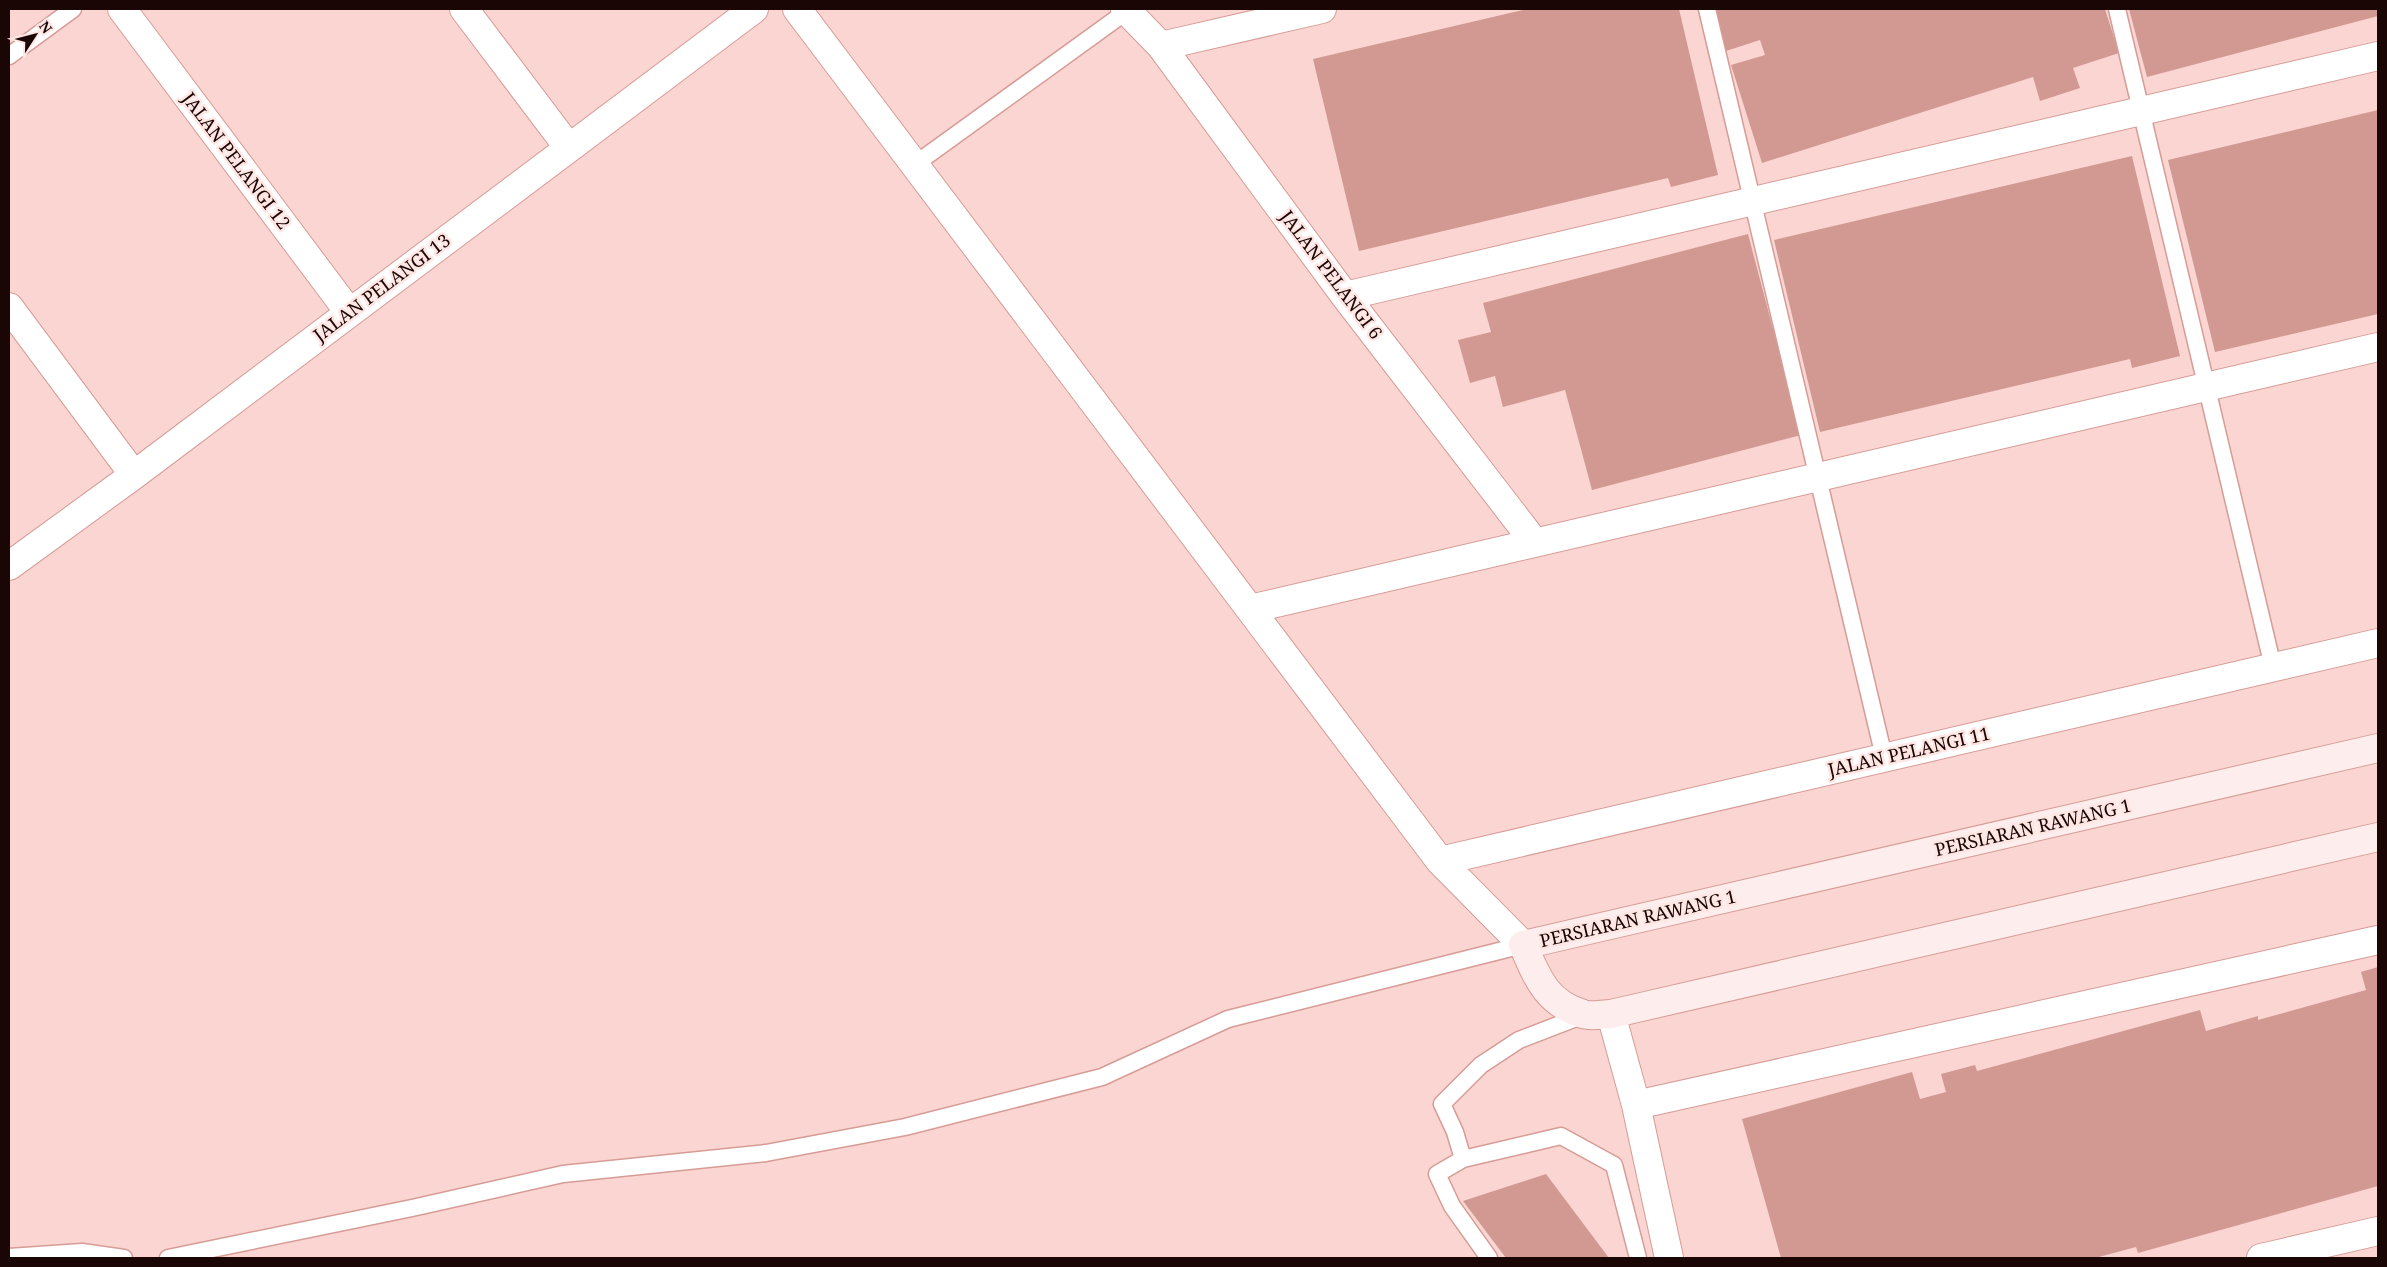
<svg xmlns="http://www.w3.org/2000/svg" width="2387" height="1267" viewBox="0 0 2387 1267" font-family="'Noto Serif',serif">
<rect width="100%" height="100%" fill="#fad5d1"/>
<path fill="#d29993" d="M 1527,9 L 1679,9 L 1718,175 L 1671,187 L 1668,178 L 1359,251 L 1313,59 Z
M 1713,9 L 2105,9 L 2119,53 L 2073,68 L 2080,88 L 2040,101 L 2033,77 L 1762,163 L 1731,65 L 1765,55 L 1760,40 L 1726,51 Z
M 2129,9 L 2378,9 L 2378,16 L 2147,77 Z
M 2378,110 L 2378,314 L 2215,352 L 2168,160 Z
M 2132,156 L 2180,356 L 2132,368 L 2130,359 L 1820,432 L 1774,240 Z
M 1748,234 L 1801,435 L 1592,490 L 1565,390 L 1503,407 L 1495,376 L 1470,383 L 1458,340 L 1491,332 L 1483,303 Z
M 2378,967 L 2378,1186 L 2138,1253 L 2136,1247 L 2095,1258 L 1781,1258 L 1742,1119 L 1912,1072 L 1920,1099 L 1946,1092 L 1941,1074 L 1975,1065 L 1977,1071 L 2200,1010 L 2206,1031 L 2258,1016 L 2258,1020 L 2366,990 L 2361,972 Z
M 1546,1174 L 1609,1258 L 1506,1258 L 1463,1201 Z"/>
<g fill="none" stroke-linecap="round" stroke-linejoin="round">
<g stroke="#d69c96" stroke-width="19">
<path id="lane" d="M 1707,9 L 1884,757
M 2117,9 L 2273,667
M 9,56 L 73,9
M 914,165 L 1127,11
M 1463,1159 L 1455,1132 L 1442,1104 L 1481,1065 L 1519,1040 L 1584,1015
M 9,1257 L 82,1252 L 124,1258
M 168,1258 L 412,1208 L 563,1174 L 766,1153 L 905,1127 L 1102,1077 L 1228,1019 L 1523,945
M 1489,1258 L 1452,1206 L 1437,1174 L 1463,1159 L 1561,1136 L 1614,1165 L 1638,1258"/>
</g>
<g stroke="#d69c96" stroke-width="30">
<path id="street" d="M 122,9 L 349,312
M 464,9 L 569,148
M 797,9 L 1440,861 L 1523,945
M 1125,9 L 1161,46 L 1345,296 L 1535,543
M 1161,46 L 1322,9
M 1345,296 L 2378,56
M 9,307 L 134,475
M 9,566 L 134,475 L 754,9
M 1250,609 L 2378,347
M 1440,861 L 2378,643
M 1611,1014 L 1636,1105 L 1669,1258
M 1636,1105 L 2378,940
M 2261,1258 L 2378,1231"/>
</g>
<g stroke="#d69c96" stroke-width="30">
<path id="secondary" d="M 2378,748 L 1523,945 C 1537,977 1546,1003 1583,1014 C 1591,1017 1602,1014 1611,1014 L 2378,837"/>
</g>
<use href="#lane" stroke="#fff" stroke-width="16"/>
<use href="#street" stroke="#fff" stroke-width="28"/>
<use href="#secondary" stroke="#fdeeed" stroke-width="28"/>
</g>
<g text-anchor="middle" stroke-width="5" stroke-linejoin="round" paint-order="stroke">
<g font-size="18" fill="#190605" stroke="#ffe6e3">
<text transform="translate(236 161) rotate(53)" y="6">JALAN PELANGI 12</text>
<text transform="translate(1331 275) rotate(53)" y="6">JALAN PELANGI 6</text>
<text transform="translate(382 288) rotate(-37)" y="6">JALAN PELANGI 13</text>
<text transform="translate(1909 752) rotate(-13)" y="6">JALAN PELANGI 11</text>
<text transform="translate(2033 828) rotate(-13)" y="6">PERSIARAN RAWANG 1</text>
<text transform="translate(1638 919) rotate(-13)" y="6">PERSIARAN RAWANG 1</text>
</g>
</g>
<rect width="2387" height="1267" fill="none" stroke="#190605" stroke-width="20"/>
<g transform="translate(35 35) rotate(54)" stroke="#ffe6e3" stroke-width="4" paint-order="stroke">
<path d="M0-4L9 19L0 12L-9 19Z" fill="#190605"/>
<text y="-8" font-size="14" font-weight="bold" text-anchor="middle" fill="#190605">N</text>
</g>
</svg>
